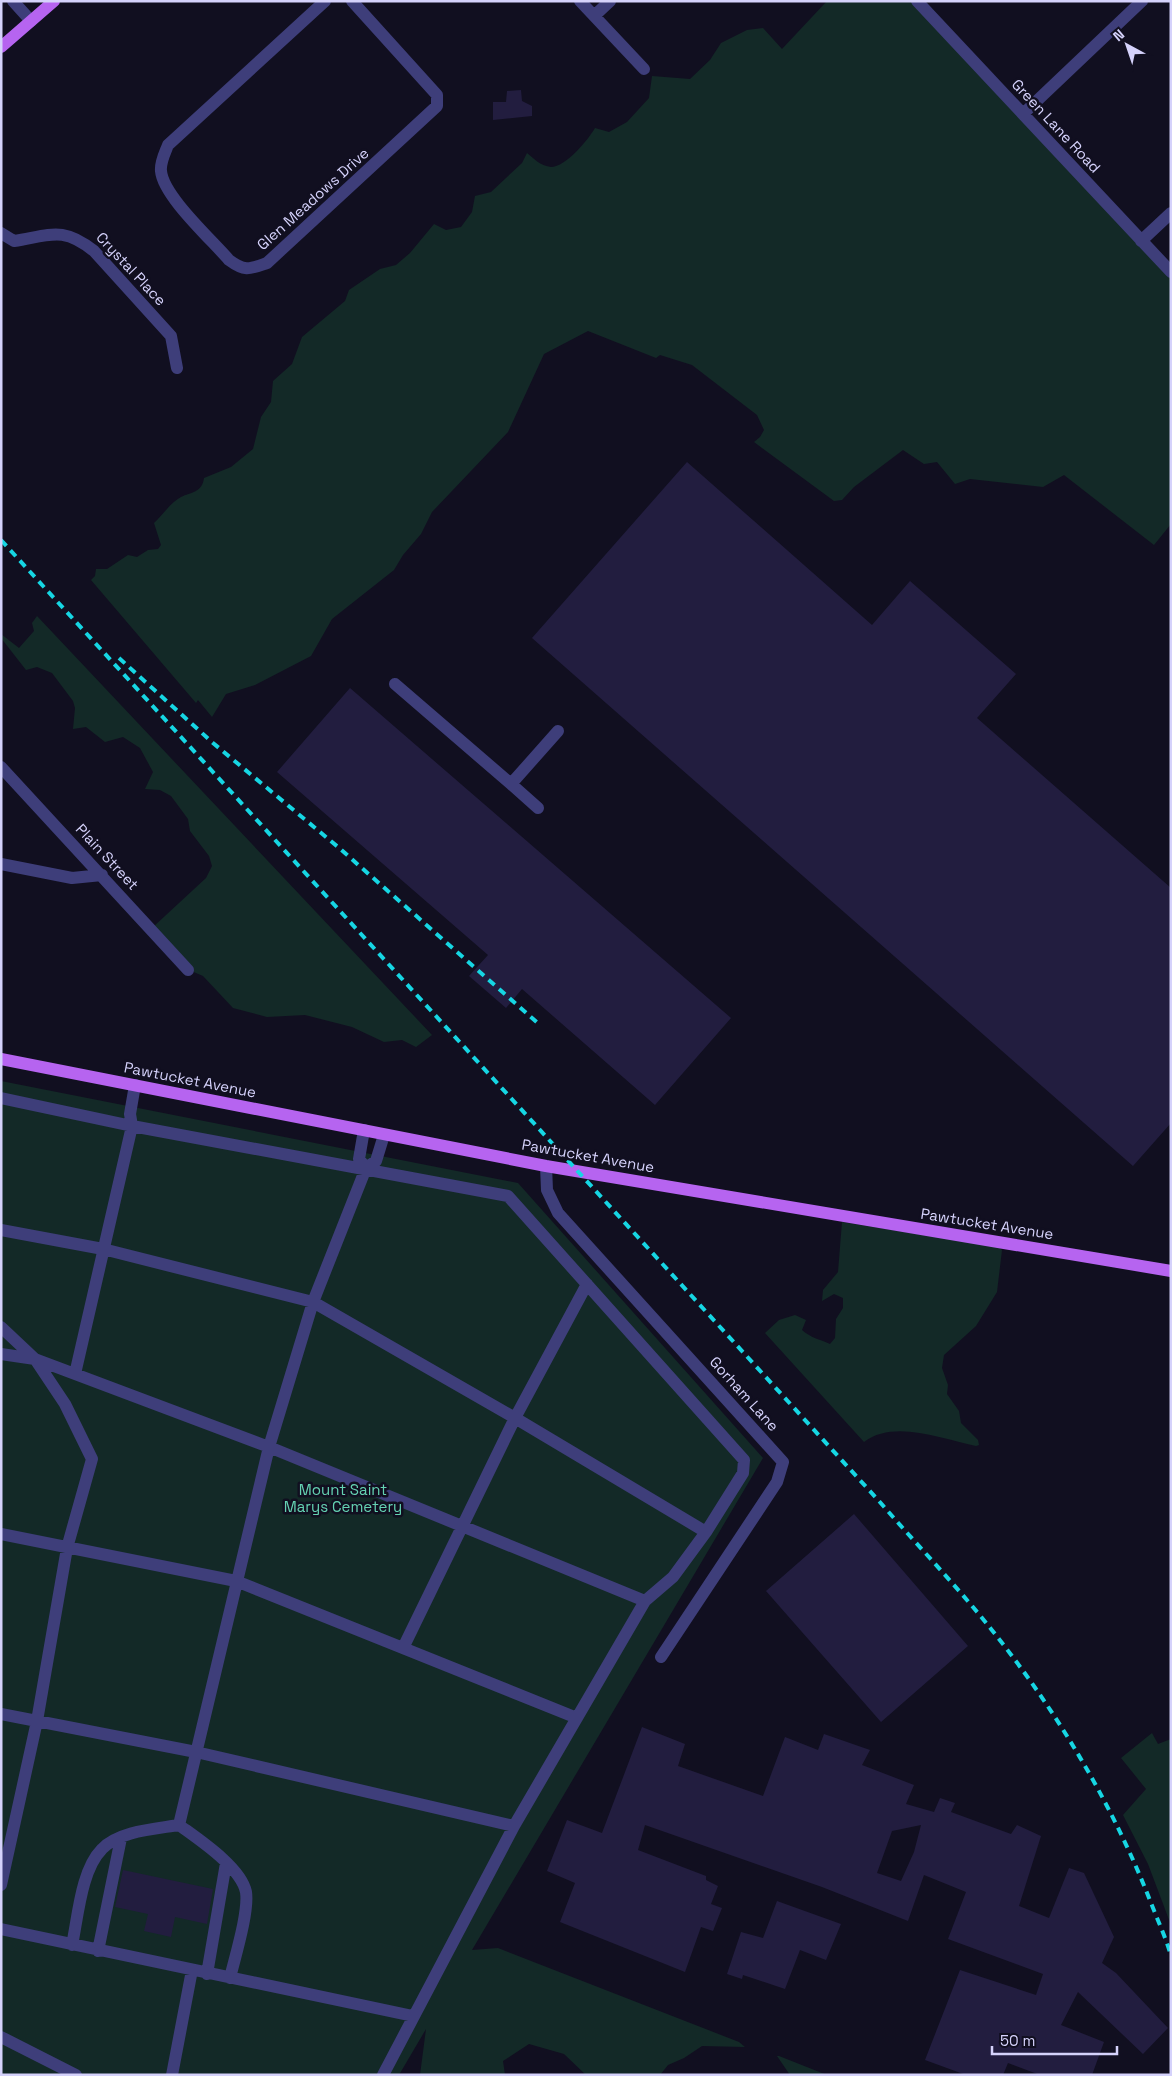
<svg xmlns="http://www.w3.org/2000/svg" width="1172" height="2076" viewBox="0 0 1172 2076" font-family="'Space Grotesk',sans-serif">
<rect width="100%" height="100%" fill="#110f20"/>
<path fill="#132927" d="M 827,1 L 925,1 L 1171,271 L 1171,524 L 1154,545 L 1064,475 L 1043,487 L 970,479 L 955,484 L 937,462 L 924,464 L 903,450 L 854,487 L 842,500 L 834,501 L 754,442 L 760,437 L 764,430 L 757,415 L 692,365 L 660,355 L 656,358 L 588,331 L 544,354 L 508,432 L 432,512 L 421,534 L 403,555 L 394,570 L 332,619 L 311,656 L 255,685 L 226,694 L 212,717 L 198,700 L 196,703 L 91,580 L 95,576 L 96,569 L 107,569 L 128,555 L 137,557 L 148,550 L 158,549 L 161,545 L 154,523 C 162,516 171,502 181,497 C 191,492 202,493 204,478 L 231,467 L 253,449 L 261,417 L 271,402 L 273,381 L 292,364 L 302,337 L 345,301 L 349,290 L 380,269 L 396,265 L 410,253 L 434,224 L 446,230 L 461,227 L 472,212 L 475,196 L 491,192 L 522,163 L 527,153 C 534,159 541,166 551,167 C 566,167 588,140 595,128 L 609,132 L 627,122 L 649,98 L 652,76 L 690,79 L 710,60 L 721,43 L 747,30 L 763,28 L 782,49 Z
M 37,616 L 432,1035 L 416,1047 L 402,1040 L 384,1042 L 352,1027 L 305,1015 L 267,1017 L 233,1008 L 203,976 L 189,970 L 152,928 L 206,878 L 212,866 L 209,856 L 190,831 L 188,819 L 171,796 L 160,790 L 145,789 L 153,772 L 140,748 L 123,737 L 105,742 L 86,727 L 73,729 L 75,708 L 73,701 L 52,673 L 37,667 L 26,670 L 1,638 L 1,634 L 19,648 L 34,631 L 32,623 Z
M 1,1081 L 518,1183 L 763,1458 L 472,1950 L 498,1948 L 739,2042 L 745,2047 L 702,2046 L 684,2058 L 668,2065 L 660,2075 L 586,2075 L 564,2054 L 529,2044 L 503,2061 L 505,2075 L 420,2075 L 426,2029 L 399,2075 L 1,2075 Z
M 842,1222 L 999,1247 L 1002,1250 L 997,1292 L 976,1326 L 944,1355 L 942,1368 L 948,1385 L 947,1394 L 959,1411 L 961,1423 L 978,1440 L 979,1445 L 976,1446 C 942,1439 894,1419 864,1442 L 765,1333 L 779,1320 L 795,1315 L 806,1320 L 802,1330 C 811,1338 819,1339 830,1344 L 835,1338 L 836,1319 L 843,1308 L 843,1298 L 834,1294 L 822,1301 L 823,1290 L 838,1272 Z
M 1152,1733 L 1158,1744 L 1171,1739 L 1171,1925 L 1148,1864 L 1123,1815 L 1146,1789 L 1121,1758 Z
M 777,2056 L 779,2056 L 827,2075 L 790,2075 Z"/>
<path fill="#221d3f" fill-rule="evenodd" d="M 521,90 L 522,101 L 532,106 L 532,116 L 493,120 L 493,102 L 506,102 L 507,91 Z
M 687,462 L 872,625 L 910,581 L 1016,674 L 977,718 L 1171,888 L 1171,1123 L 1133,1166 L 532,638 Z
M 350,688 L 731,1018 L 655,1105 L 522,989 L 506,1008 L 469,976 L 488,955 L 277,772 Z
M 854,1514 L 968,1646 L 881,1722 L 766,1591 Z
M 642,1727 L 685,1744 L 678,1766 L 763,1796 L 785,1737 L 818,1750 L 824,1734 L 870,1750 L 862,1765 L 914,1785 L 906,1804 L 934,1812 L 940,1798 L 955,1803 L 951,1812 L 1011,1834 L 1017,1825 L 1041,1836 L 1019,1906 L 1049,1918 L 1069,1868 L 1084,1873 L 1114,1937 L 1102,1963 L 1116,1973 L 1168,2028 L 1143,2054 L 1078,1992 L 1061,2025 L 1104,2042 L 1092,2075 L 1040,2075 L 1008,2063 L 1003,2075 L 966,2075 L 925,2060 L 960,1970 L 1036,1995 L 1043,1974 L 948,1939 L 966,1892 L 924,1875 L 908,1921 L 822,1887 L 645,1825 L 638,1850 L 706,1876 L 706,1880 L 718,1886 L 711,1904 L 722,1908 L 713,1931 L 701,1927 L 685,1972 L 560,1922 L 575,1883 L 547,1871 L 567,1820 L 602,1833 ZM 921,1825 L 914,1852 L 901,1881 L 877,1873 L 892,1831 Z
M 123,1870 L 213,1889 L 207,1924 L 175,1917 L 171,1937 L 144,1931 L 148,1914 L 115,1907 Z
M 777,1901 L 841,1924 L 826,1960 L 800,1950 L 785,1989 L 743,1975 L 742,1979 L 727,1974 L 741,1932 L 763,1938 Z"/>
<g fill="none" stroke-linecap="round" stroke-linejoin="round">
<path stroke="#3e3e7a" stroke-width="12" d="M 13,1 L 31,21
M 325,1 L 168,145 C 165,153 160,162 161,171 C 163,196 212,240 229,260 C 245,272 250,269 267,263 L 437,106 L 437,95 L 352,1
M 580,1 L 644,69
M 917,1 L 1171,272
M 594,16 L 610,1
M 1023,114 L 1142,1
M 1,233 L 14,241 C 51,235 63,226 94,251 L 171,336 L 177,368
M 1141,241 L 1171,213
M 395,684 L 511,784 L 558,731
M 1,767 L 188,970
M 511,784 L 538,808
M 1,864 L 72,878 L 102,875
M 1,1098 L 132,1126 L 508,1196 L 744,1460 L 743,1473 L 706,1532 L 673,1577 L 645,1601 L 514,1826 L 383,2075
M 364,1130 L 359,1159 L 366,1168
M 546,1166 L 547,1190 L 558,1213 L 783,1462 L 777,1482 L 661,1657
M 1,1230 L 103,1249 L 313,1302 L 515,1418 L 706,1532
M 1,1327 L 35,1359 L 65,1404 L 92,1459 L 67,1548 L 37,1721 L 1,1885
M 1,1354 L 35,1359 L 269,1447 L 645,1601
M 75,1374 L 132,1126 L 130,1114 L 135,1085
M 1,1534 L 236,1581 L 577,1718
M 403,1648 L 515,1418 L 587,1284
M 1,1714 L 196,1752 L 514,1826
M 179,1825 L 269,1447 L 313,1302 L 366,1168 L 376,1161 L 384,1135
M 1,1929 L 413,2016
M 72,1945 C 78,1917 81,1870 102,1849 C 119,1831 155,1829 179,1825 C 198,1839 241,1867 246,1892 C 249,1912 235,1957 230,1978
M 98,1951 L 121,1838
M 207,1974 L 226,1863
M 1,2037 L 76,2075
M 172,2075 L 192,1970"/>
<path stroke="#b664f0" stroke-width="12" d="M 1,47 L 54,1
M 1,1059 L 546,1166 L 1171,1271"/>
<path stroke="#16d6e3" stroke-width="4" stroke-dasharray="8 6" stroke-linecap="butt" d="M 1,540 L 879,1501 C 916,1544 956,1585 991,1629 C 1057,1711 1113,1805 1151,1903 C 1158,1921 1166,1938 1171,1956
M 119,658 L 213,743 L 338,847 L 540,1025"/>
</g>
<g text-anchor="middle" stroke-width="5" stroke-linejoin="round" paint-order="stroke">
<g font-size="15" fill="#d5d2fb" stroke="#110f20">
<text transform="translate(1056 126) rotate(47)" y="5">Green Lane Road</text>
<text transform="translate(313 199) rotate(-42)" y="5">Glen Meadows Drive</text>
<text transform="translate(131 269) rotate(47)" y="5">Crystal Place</text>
<text transform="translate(107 857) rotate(47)" y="5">Plain Street</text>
<text transform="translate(190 1080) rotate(11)" y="5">Pawtucket Avenue</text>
<text transform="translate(588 1156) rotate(10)" y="5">Pawtucket Avenue</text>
<text transform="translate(987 1224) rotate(9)" y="5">Pawtucket Avenue</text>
<text transform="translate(744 1394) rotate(48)" y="5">Gorham Lane</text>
</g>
<g font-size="15" fill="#65d3b3" stroke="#110f20">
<text x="343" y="1495">Mount Saint<tspan x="343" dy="17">Marys Cemetery</tspan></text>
</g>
</g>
<rect width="1172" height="2076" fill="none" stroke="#d5d2fb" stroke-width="5"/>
<g transform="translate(1127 45) rotate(320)" stroke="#110f20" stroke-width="4" paint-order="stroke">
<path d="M0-4L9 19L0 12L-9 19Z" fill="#d5d2fb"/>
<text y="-8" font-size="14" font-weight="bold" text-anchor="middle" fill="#d5d2fb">N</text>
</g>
<path d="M992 2046v8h125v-8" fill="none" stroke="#d5d2fb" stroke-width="2.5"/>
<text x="1000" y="2046" font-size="15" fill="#d5d2fb" stroke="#110f20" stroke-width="4" paint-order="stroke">50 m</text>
</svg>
